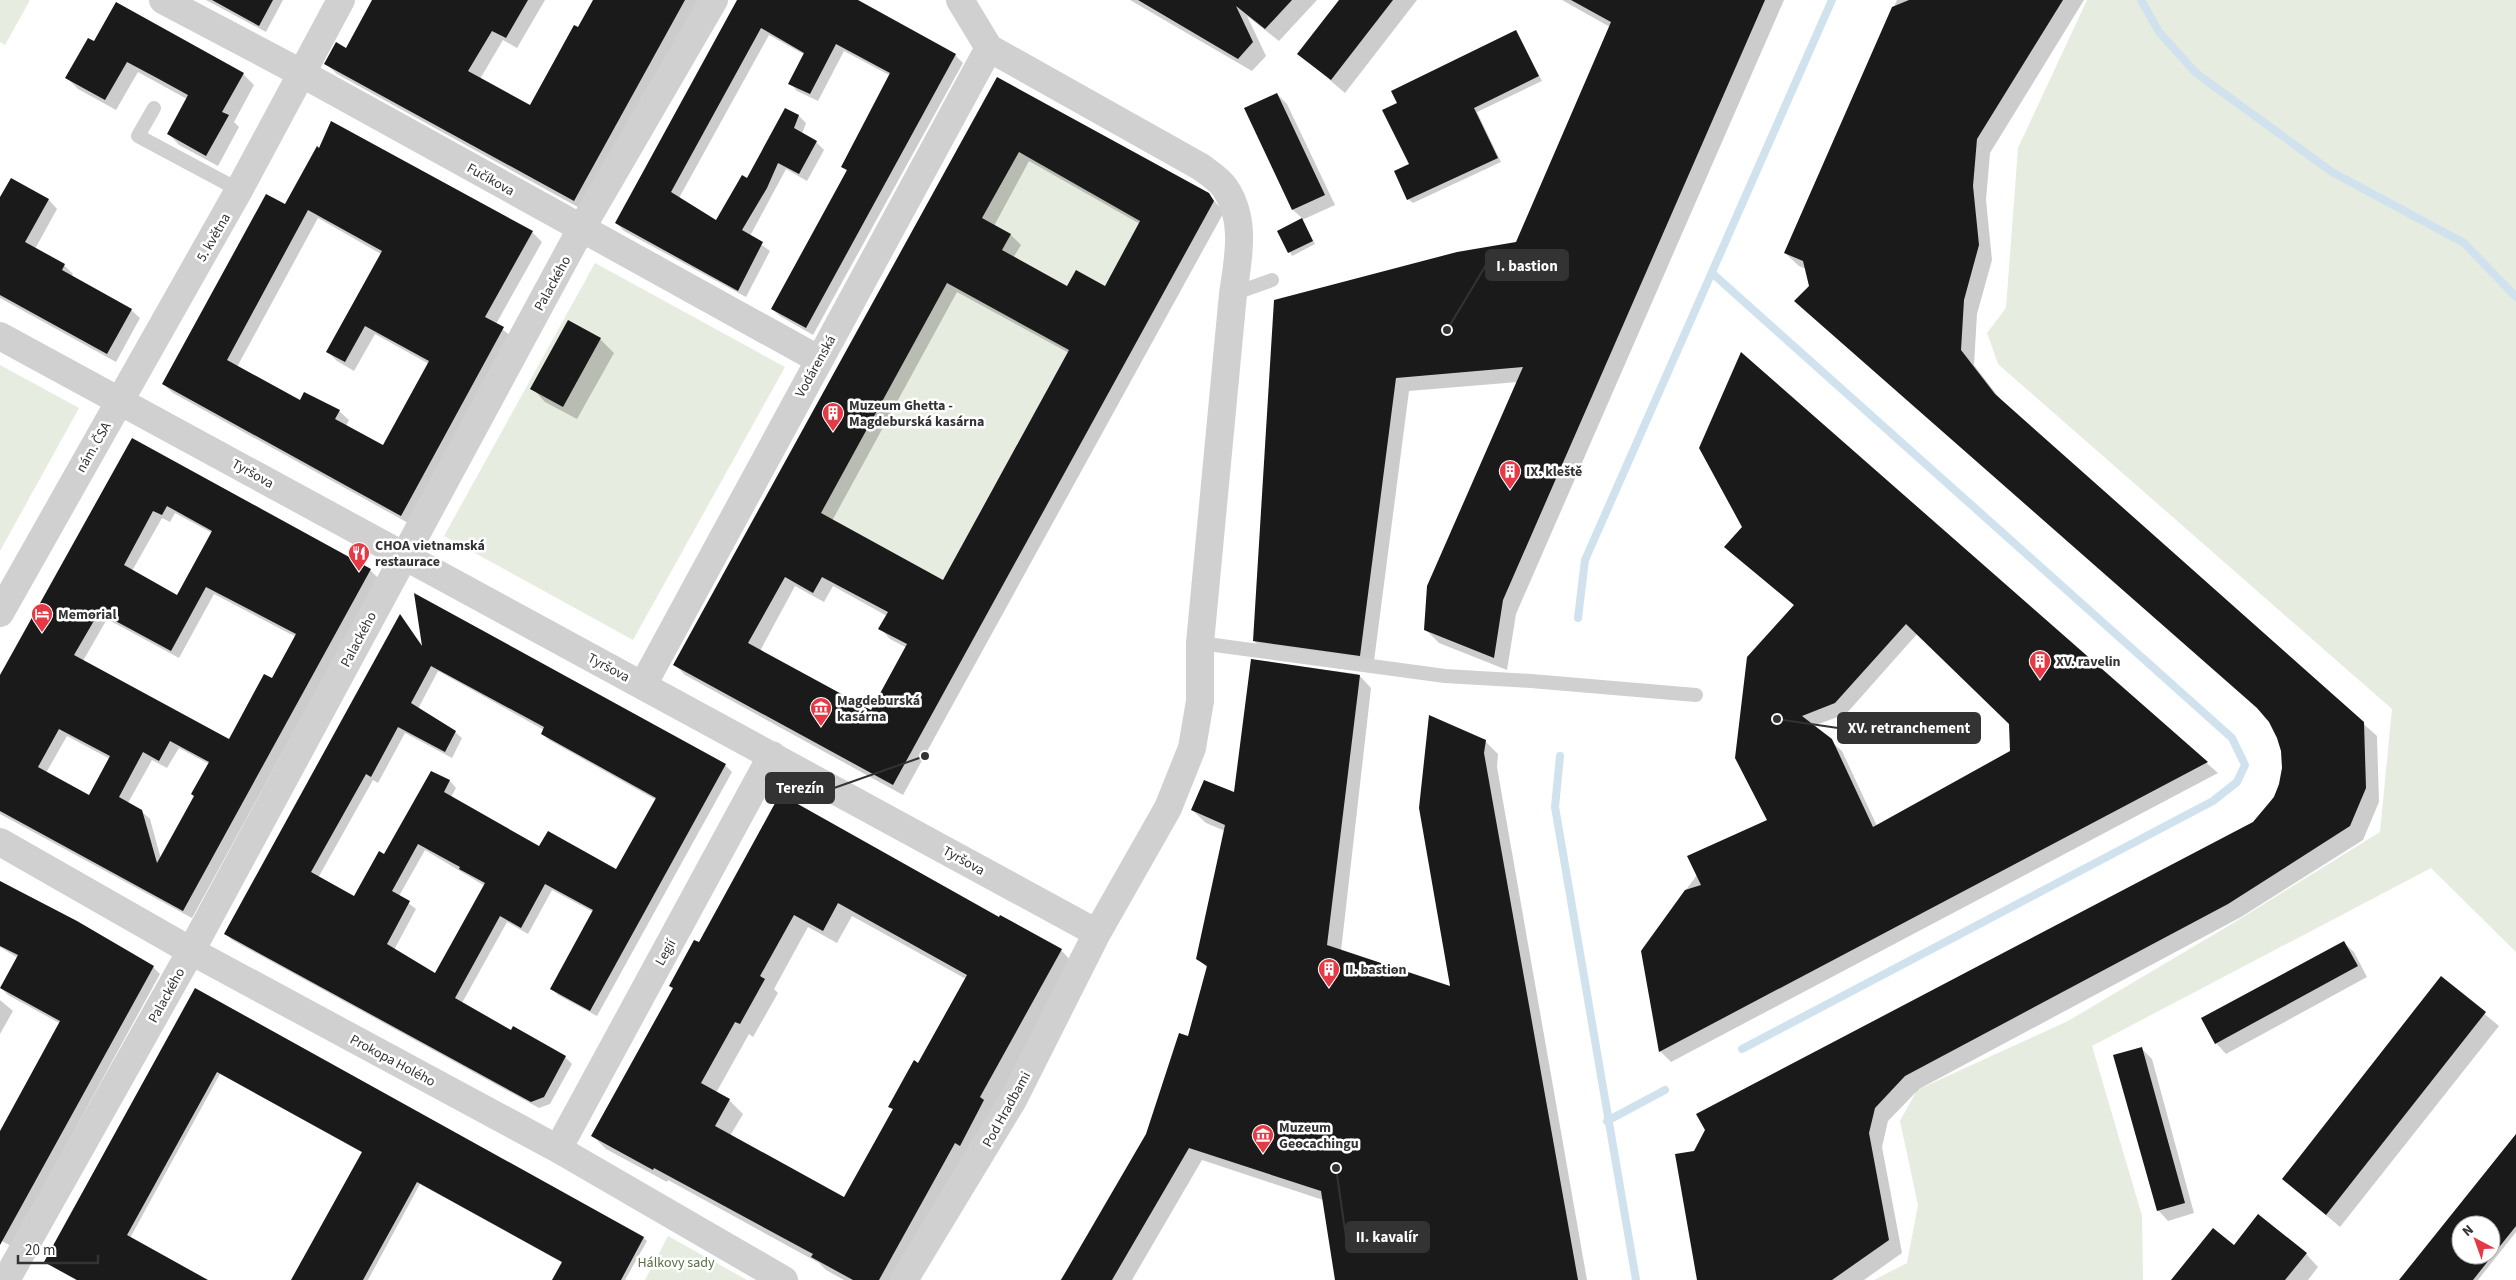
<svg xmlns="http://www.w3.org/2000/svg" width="2516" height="1280" viewBox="0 0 2516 1280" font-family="'Source Sans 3',sans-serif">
<rect width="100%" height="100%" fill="#fff"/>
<path fill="#e6ecdf" d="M 0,0 L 30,0 L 5,45 L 0,42 Z
M 2087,0 L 2516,0 L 2516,952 L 2431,868 L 2092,1046 L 2142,1216 L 2143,1280 L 1874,1280 L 1907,1263 L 1918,1205 L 1900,1121 L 1917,1090 L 2068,1021 L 2230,925 L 2380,832 L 2392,709 L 1998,364 L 1987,333 L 2006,308 L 2018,148 Z
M 1019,152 L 1140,221 L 1105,286 L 1076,270 L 1067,286 L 1002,250 L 1011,234 L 982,218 Z
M 595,263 L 785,367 L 633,640 L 444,536 Z
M 947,283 L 1069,350 L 943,580 L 821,513 Z
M 0,365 L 79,408 L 0,551 Z
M 668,1236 L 747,1280 L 645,1280 Z"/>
<path fill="#0003" fill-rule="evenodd" d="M 206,0 L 283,0 L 266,32 Z
M 374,0 L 545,0 L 517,48 L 503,40 L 480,79 L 531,106 L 595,0 L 701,0 L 585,211 L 337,74 L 326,64 L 347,50 Z
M 739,0 L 855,0 L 955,55 L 963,63 L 813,335 L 780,316 L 772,309 L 847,171 L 843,166 L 891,76 L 844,51 L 818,101 L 797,91 L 790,83 L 805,55 L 769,35 L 679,198 L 717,221 L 747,180 L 785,109 L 799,116 L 806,123 L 802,134 L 816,142 L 824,150 L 807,181 L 786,169 L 750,236 L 770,251 L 746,297 L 624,231 L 616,223 Z
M 1130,0 L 1317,0 L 1279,41 L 1247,16 L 1266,56 L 1252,71 Z
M 1341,0 L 1417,0 L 1345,93 L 1299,54 Z
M 1562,0 L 1784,0 L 1516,614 L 1507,670 L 1439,643 L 1425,629 L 1518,382 L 1409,391 L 1373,669 L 1268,654 L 1254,641 L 1275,301 L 1516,243 L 1610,27 Z
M 1897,0 L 2084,0 L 1990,153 L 1986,200 L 1992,260 L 1977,314 L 1974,365 L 2004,404 L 2377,736 L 2379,802 L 2363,840 L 2241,917 L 1919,1089 L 1888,1121 L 1882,1147 L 1902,1253 L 1864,1280 L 1698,1280 L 1695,1152 L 2253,823 L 2265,811 L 2281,784 L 2283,751 L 2271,722 L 2263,713 L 1810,287 L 1806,269 L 1799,266 L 1785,253 Z
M 1516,31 L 1542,81 L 1477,112 L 1501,162 L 1413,203 L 1408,199 L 1411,165 L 1398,103 Z
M 95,43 L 243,74 L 254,85 L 234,122 L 239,127 L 218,166 L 179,145 L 168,133 L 187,99 L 138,72 L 116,110 L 78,89 L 67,78 Z
M 997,78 L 1210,196 L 1224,212 L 903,795 L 685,675 L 675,665 ZM 1029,161 L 1140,224 L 1105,287 L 1067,287 L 1013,258 L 1021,245 L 1011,235 L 994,226 ZM 957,292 L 1069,353 L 943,582 L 832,521 ZM 795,586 L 824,602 L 833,586 L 887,616 L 880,628 L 890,639 L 907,648 L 871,712 L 760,651 Z
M 1277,94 L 1287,104 L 1335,205 L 1302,220 L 1315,244 L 1292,256 L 1279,231 L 1303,219 L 1293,210 L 1246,109 Z
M 11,179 L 49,200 L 57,209 L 35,249 L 64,265 L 73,274 L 71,277 L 131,310 L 140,318 L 116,362 L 0,298 L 0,200 Z
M 286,206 L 532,232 L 542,242 L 496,324 L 513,338 L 410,524 L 173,393 L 163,384 ZM 318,218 L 381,254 L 328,352 L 337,361 L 354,371 L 375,334 L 429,364 L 383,446 L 346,426 L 349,420 L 339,411 L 300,401 L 237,367 Z
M 600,339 L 614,353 L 577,419 L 545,402 L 532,388 Z
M 1741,354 L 2218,773 L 1671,1062 L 1660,1051 L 1642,949 L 1697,875 L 1768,820 L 1795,606 L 1726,547 L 1743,527 ZM 1917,634 L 2010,724 L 2011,752 L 1877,826 L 1842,751 L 1813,726 L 1846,714 Z
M 132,439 L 370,570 L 378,578 L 192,918 L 0,814 L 0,678 ZM 175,513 L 212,533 L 177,596 L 132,571 L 162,518 L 170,522 ZM 214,594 L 296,637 L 272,680 L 229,741 L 83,661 L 107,619 L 179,658 ZM 67,736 L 110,759 L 89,796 L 46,773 ZM 179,748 L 209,764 L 195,797 L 161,859 L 150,819 L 141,811 L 128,803 L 152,760 L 167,768 Z
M 400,616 L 423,647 L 725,765 L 732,772 L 597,1016 L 558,995 L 551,988 L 593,912 L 552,890 L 528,934 L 507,922 L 462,1003 L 511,1032 L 514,1028 L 565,1057 L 572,1064 L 550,1104 L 539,1108 L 232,940 L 225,933 ZM 438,671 L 544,730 L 542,734 L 549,740 L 656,800 L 616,871 L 539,848 L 451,797 L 456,788 L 450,781 L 432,772 L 385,855 L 354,898 L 318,878 L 373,780 L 378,783 L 405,733 L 452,758 L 462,738 L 455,732 L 418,709 ZM 425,850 L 485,886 L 435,975 L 394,950 L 416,909 L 399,896 Z
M 1252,660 L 1358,674 L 1371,688 L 1341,951 L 1451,988 L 1485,741 L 1498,754 L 1497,767 L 1587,1280 L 1337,1280 L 1323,1200 L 1202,1160 L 1132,1280 L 1060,1280 L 1068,1269 L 1147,1134 L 1189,1038 L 1207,968 L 1198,958 L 1225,831 L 1206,823 L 1192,810 L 1235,794 Z
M 781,796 L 999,919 L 1061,950 L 1074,964 L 900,1280 L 844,1280 L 826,1270 L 819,1263 L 668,1180 L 667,1182 L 606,1149 L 593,1136 L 674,989 L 670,985 L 699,944 ZM 852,916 L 966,979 L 919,1065 L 890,1106 L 894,1110 L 844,1199 L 730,1136 L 743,1114 L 729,1100 L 716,1093 L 749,1034 L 753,1037 L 778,993 L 774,989 L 808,927 L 837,943 Z
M 0,881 L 153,967 L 160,974 L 11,1246 L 0,1240 L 0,1133 L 61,1024 L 8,995 L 1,988 L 18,958 L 0,947 Z
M 2343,942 L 2354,952 L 2367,977 L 2226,1054 L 2216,1043 Z
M 2441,978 L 2499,1026 L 2340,1227 L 2283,1179 Z
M 195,990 L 644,1238 L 647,1241 L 625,1280 L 554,1280 L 563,1263 L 420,1184 L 368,1280 L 293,1280 L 363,1153 L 220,1074 L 130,1238 L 205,1280 L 76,1280 L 48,1264 L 45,1261 Z
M 0,1000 L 13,1011 L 0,1034 Z
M 2141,1048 L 2152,1059 L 2194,1213 L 2168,1221 L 2158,1210 Z
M 2516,1136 L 2516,1232 L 2478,1280 L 2401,1280 ZM 2461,1225 L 2491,1225 L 2491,1255 L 2461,1255 Z
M 2234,1247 L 2306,1254 L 2318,1267 L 2308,1280 L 2182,1280 Z"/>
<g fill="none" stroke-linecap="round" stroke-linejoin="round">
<path stroke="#cfe2ee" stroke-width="8" d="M 2141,0 L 2159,32 L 2196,73 L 2332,172 L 2464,243 L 2516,297
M 1712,273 L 2232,738 L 2245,765 L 2237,782 L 2213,801 L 1742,1049
M 1578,618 L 1585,560 L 1832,0
M 1560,756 L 1555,807 L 1636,1280
M 1607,1121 L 1665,1090"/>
</g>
<path fill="#1a1a1a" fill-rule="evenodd" d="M 212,0 L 273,0 L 259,26 Z
M 372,0 L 528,0 L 506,38 L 492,31 L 468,71 L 530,105 L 574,25 L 578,27 L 593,0 L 685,0 L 574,201 L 324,64 L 336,42 L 346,48 Z
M 737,0 L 858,0 L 956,54 L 806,328 L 771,309 L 847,170 L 841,167 L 890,73 L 836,44 L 810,94 L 788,84 L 804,53 L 761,28 L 671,192 L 716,220 L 742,175 L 747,178 L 785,108 L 799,115 L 794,128 L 817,141 L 799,174 L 778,163 L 767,188 L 742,230 L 763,242 L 738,291 L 615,223 Z
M 1138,0 L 1292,0 L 1265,29 L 1236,6 L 1253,42 L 1238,59 Z
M 1339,0 L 1393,0 L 1331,80 L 1297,54 Z
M 1571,0 L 1765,0 L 1503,600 L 1494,658 L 1424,630 L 1427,586 L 1523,367 L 1396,378 L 1360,656 L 1253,641 L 1274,300 L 1457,252 L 1516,242 L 1611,22 Z
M 1909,0 L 2063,0 L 1977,139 L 1973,186 L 1979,245 L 1964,300 L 1961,350 L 1995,394 L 2364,722 L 2366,788 L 2350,826 L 2228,904 L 1905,1076 L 1875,1108 L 1869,1133 L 1889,1240 L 1832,1280 L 1697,1280 L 1675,1154 L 1694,1151 L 1705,1130 L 1696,1114 L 2253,822 L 2274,797 L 2279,784 L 2282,768 L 2281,751 L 2277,738 L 2269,722 L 2257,708 L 1794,301 L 1809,286 L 1803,261 L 1784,253 L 1892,7 Z
M 116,2 L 244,73 L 222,112 L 229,115 L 206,156 L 167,134 L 188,95 L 157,78 L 127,62 L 105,100 L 65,78 L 88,38 L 94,41 Z
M 1516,30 L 1539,76 L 1474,108 L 1498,158 L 1407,200 L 1394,171 L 1409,164 L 1382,110 L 1397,103 L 1391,91 Z
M 997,77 L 1209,193 L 1214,201 L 893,785 L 673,665 ZM 1019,152 L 1140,221 L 1105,286 L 1076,270 L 1067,286 L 1002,250 L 1011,234 L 982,218 ZM 947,283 L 1069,350 L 943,580 L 821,513 ZM 785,577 L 813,593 L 822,577 L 888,612 L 878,629 L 907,644 L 871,710 L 748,643 Z
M 1277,93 L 1325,195 L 1292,210 L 1244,108 Z
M 331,121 L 533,231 L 485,317 L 504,327 L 401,516 L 162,384 L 266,194 L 285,204 L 317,146 L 319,148 ZM 308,210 L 382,251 L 326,352 L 345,362 L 365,326 L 429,361 L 383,445 L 335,419 L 340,410 L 304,392 L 300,400 L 227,360 Z
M 11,178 L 49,199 L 25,242 L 65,264 L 62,270 L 132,309 L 107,354 L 0,295 L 0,197 Z
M 1302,218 L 1313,241 L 1288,253 L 1277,231 Z
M 568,320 L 601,338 L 563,407 L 530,389 Z
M 1741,352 L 2208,762 L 1659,1052 L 1641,951 L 1685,890 L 1701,885 L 1687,856 L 1767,820 L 1735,758 L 1747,657 L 1794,605 L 1724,547 L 1742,527 L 1699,448 ZM 1906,624 L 2009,724 L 2010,751 L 1873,827 L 1832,739 L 1802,716 L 1835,703 Z
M 132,438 L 371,569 L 183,911 L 0,811 L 0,675 ZM 167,506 L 212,531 L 177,595 L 124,565 L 153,511 L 162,515 ZM 206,587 L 296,634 L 272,678 L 264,674 L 229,739 L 74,655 L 99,612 L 171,651 ZM 59,729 L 110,756 L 89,795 L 38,767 ZM 170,741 L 209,762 L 191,794 L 194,796 L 157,863 L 142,810 L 119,797 L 143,752 L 159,761 Z
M 414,593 L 726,764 L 590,1011 L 550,989 L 593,910 L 545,884 L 521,928 L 500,916 L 455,998 L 511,1030 L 513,1026 L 566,1056 L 544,1097 L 531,1102 L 224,934 L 400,614 L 422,646 ZM 431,666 L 544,727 L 541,734 L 656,798 L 616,869 L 548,831 L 539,846 L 444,792 L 450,780 L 431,771 L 384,854 L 379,851 L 354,896 L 311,872 L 366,774 L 371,777 L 398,727 L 445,752 L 456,731 L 411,703 ZM 418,844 L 460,867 L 459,869 L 485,883 L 435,973 L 387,944 L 410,901 L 392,891 Z
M 1251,659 L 1360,675 L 1327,945 L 1450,986 L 1419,808 L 1429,715 L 1486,740 L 1484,753 L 1578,1280 L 1335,1280 L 1321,1191 L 1189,1148 L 1112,1280 L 1061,1280 L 1146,1134 L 1179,1033 L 1188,1036 L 1207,966 L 1196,959 L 1225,825 L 1191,810 L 1204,780 L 1234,792 Z
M 780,794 L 999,917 L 1000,915 L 1062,949 L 980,1097 L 984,1100 L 960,1146 L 955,1143 L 879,1280 L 853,1280 L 811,1257 L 813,1254 L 654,1168 L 653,1170 L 591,1136 L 673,988 L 669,986 L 694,940 L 699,942 ZM 838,903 L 967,975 L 918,1063 L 914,1060 L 888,1107 L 893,1109 L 844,1197 L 715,1126 L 730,1099 L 701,1083 L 735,1022 L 740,1024 L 765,979 L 760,976 L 794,915 L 823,931 Z
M 0,881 L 77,921 L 154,966 L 0,1245 L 0,1131 L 60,1021 L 0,988 L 18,955 L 0,946 Z
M 2344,941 L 2358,966 L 2215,1044 L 2201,1018 Z
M 2441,976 L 2486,1012 L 2326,1215 L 2282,1179 Z
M 195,988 L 644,1237 L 621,1280 L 552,1280 L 562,1262 L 417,1182 L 363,1280 L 291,1280 L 362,1152 L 217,1072 L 127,1235 L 208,1280 L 77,1280 L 44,1262 Z
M 2142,1047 L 2185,1203 L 2157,1211 L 2113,1055 Z
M 2516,1134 L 2516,1226 L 2473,1280 L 2399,1280 ZM 2461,1225 L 2491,1225 L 2491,1255 L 2461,1255 Z
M 2258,1214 L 2307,1253 L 2285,1280 L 2171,1280 L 2213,1228 L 2234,1245 Z"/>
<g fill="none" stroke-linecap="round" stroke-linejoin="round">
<path stroke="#d0d0d0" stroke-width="14" d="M 154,108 L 138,136 L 239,190
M 1233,294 L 1272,280
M 1200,643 L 1445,676 L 1531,681 L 1696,695"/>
<path stroke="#d0d0d0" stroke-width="28" d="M 163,0 L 301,73 L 818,359
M 0,336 L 1097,933
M 0,613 L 239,190 L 341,0
M 643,685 L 989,48
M 0,842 L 191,951 L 558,1149 L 784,1280
M 558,1149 L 772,755
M 6,1280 L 191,951 L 581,229 L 714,0
M 904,1280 L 1013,1100 L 1097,933 L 1168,808 L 1192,748 L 1200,701 L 1200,643 L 1233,294 C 1238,259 1247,220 1225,188 C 1220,180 1209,173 1201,167 L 989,48 L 960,0"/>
</g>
<defs>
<g id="building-pin" transform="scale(1.125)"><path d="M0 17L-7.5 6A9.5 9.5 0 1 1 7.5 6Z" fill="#e63946" stroke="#fff"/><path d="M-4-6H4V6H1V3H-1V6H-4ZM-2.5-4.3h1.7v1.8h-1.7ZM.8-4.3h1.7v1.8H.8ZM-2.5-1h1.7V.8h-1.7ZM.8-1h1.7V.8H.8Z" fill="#fff"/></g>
<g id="restaurant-pin" transform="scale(1.125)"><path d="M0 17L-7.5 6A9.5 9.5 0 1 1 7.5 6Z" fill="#e63946" stroke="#fff"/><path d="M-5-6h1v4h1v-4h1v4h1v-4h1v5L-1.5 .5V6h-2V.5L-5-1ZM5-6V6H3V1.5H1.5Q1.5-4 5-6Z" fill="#fff"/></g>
<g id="hotel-pin" transform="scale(1.125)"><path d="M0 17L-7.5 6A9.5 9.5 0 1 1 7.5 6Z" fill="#e63946" stroke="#fff"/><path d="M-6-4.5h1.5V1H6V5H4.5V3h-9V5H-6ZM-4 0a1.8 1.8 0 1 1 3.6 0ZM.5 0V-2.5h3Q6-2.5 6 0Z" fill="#fff"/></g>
<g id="museum-pin" transform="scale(1.125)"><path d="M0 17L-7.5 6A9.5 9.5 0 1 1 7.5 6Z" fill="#e63946" stroke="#fff"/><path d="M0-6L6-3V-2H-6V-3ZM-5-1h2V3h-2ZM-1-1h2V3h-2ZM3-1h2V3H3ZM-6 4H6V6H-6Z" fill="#fff"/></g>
</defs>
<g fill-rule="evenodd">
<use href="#building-pin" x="833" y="413"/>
<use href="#building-pin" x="1510" y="471"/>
<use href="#restaurant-pin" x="359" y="553"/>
<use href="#hotel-pin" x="42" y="614"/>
<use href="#building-pin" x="2040" y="661"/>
<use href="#museum-pin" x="821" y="708"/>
<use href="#building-pin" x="1329" y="969"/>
<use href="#museum-pin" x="1263" y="1135"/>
</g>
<g text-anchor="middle" stroke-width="5" stroke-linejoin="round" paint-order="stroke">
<g font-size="14" fill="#333" stroke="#fff">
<text transform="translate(491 179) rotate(29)" y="5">Fučíkova</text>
<text transform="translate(213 237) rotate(-60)" y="5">5. května</text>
<text transform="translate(552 283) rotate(-61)" y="5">Palackého</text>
<text transform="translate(815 366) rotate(-61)" y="5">Vodárenská</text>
<text transform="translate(93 447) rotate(-60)" y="5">nám. ČSA</text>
<text transform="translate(253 473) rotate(29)" y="5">Tyršova</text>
<text transform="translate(358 639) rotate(-62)" y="5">Palackého</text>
<text transform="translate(609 667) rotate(28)" y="5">Tyršova</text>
<text transform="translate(964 860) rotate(29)" y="5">Tyršova</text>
<text transform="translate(665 952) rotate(-61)" y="5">Legií</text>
<text transform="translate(166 995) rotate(-61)" y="5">Palackého</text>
<text transform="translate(393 1060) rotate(28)" y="5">Prokopa Holého</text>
<text transform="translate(1006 1109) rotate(-61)" y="5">Pod Hradbami</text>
</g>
<g font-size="14" font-weight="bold" fill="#333" stroke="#fff" text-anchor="start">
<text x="849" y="410">Muzeum Ghetta -<tspan x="849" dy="16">Magdeburská kasárna</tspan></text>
<text x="1526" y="476">IX. kleště</text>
<text x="375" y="550">CHOA vietnamská<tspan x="375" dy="16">restaurace</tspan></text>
<text x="58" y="619">Memorial</text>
<text x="2056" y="666">XV. ravelin</text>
<text x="837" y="705">Magdeburská<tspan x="837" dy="16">kasárna</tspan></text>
<text x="1345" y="974">II. bastion</text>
<text x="1279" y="1132">Muzeum<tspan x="1279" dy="16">Geocachingu</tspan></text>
</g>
<g font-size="14" fill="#56703f" stroke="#fff">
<text x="676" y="1267">Hálkovy sady</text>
</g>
</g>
<path fill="none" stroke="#333" stroke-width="2" d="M1447 330L1486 265M1777 719L1838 728M925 756L834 788M1336 1168L1346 1237"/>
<g fill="#333" stroke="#fff" stroke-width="2">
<circle cx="1447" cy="330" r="5"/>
<circle cx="1777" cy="719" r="5"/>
<circle cx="925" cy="756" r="5"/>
<circle cx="1336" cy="1168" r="5"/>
</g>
<g fill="#333" stroke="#333" stroke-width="2">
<rect x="1486" y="250" width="82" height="30" rx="5"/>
<rect x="1838" y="713" width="142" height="30" rx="5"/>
<rect x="766" y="773" width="68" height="30" rx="5"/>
<rect x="1346" y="1222" width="83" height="30" rx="5"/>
</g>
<g font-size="15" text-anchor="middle" font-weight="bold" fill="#fff">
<text x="1527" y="271">I. bastion</text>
<text x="1909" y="733">XV. retranchement</text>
<text x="800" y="793">Terezín</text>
<text x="1387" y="1242">II. kavalír</text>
</g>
<g transform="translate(2476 1240) rotate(319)"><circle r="24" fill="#ffffff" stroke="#adadad"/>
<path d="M0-4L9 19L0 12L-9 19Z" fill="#e63946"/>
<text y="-8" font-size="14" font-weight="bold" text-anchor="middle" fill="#333333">N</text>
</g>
<path d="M18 1255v8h80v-8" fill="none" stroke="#333333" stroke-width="2.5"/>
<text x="25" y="1255" font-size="15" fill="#333333" stroke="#ffffff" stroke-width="4" paint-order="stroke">20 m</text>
</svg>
